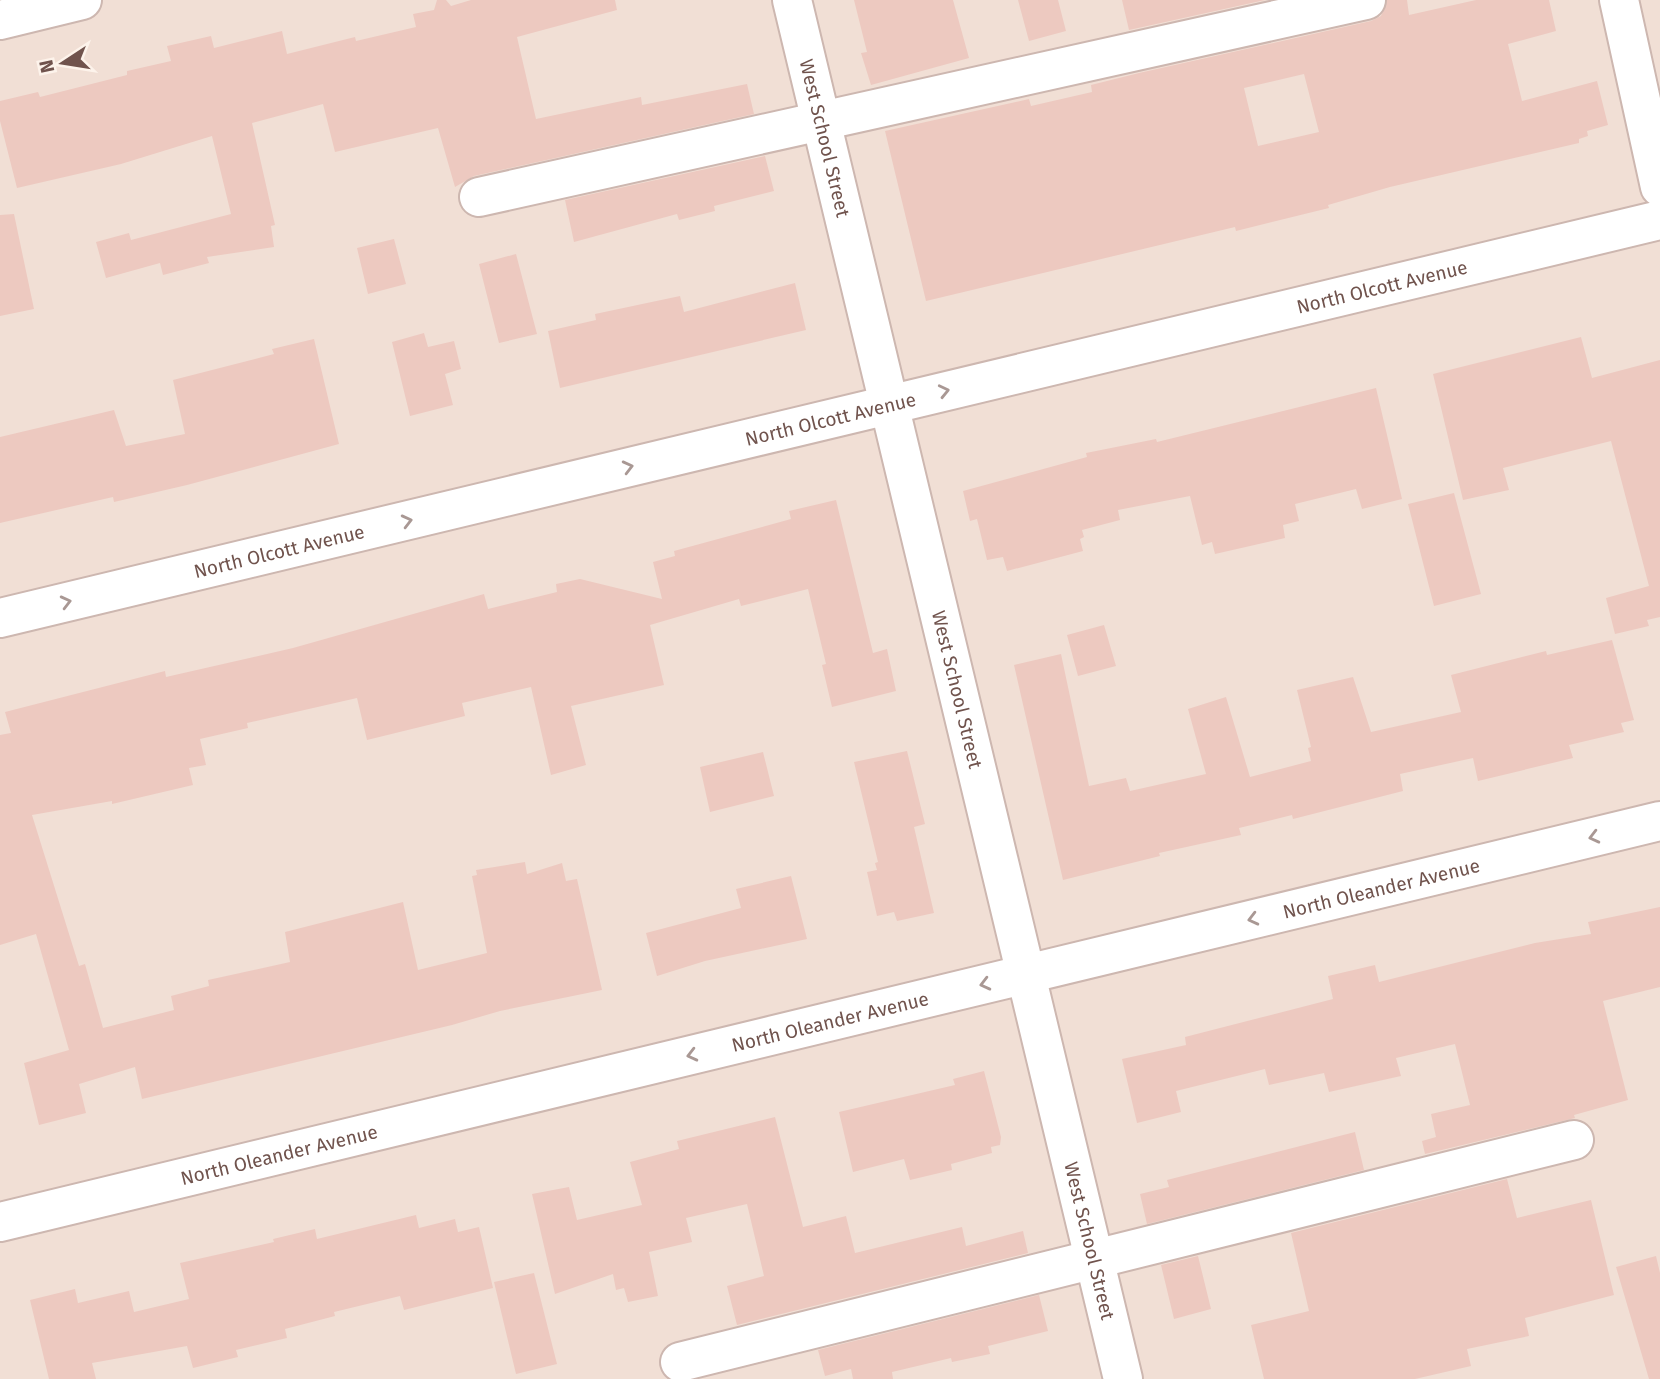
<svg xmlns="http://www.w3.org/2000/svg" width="1660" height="1379" viewBox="0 0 1660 1379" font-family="'Fira Sans',sans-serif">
<rect width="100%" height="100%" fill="#faeee5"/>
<path fill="#f1dfd5" d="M 0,0 L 1660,0 L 1660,1379 L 0,1379 Z"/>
<path fill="#edc9c0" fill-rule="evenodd" d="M 437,0 L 446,0 L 451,6 L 471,0 L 615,0 L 617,10 L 517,37 L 536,119 L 641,97 L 642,105 L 747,84 L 754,114 L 474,176 L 455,187 L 438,128 L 335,152 L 323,104 L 252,123 L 275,225 L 271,226 L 274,247 L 207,257 L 209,263 L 163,275 L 160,263 L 106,278 L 96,242 L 129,233 L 131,240 L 231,214 L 212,136 L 121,164 L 17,188 L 0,121 L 0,101 L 38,92 L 40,97 L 127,75 L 127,71 L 171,61 L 167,46 L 211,36 L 214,48 L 282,31 L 287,54 L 355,37 L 356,41 L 416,27 L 413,14 L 434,10 Z
M 854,0 L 953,0 L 969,58 L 871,85 L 861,53 L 867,52 Z
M 1018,0 L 1058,0 L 1066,31 L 1029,41 Z
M 1122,0 L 1265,0 L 1129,30 Z
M 1387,0 L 1407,0 L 1409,15 L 1476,0 L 1549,0 L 1556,31 L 1508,44 L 1522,101 L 1597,81 L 1608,125 L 1587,131 L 1588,136 L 1579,139 L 1579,143 L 1390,187 L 1328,205 L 1329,208 L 1236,231 L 1235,227 L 926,301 L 885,131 L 1029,99 L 1031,106 L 1092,92 L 1091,85 L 1139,73 L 1371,21 L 1381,16 ZM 1304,74 L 1319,132 L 1258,146 L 1244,88 Z
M 765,156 L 774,191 L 714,206 L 715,211 L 679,220 L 677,214 L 574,242 L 565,200 Z
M 14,214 L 34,309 L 0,316 L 0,215 Z
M 394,239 L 406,284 L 368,294 L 357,248 Z
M 516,254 L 537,334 L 499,343 L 479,264 Z
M 795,283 L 806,330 L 560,388 L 548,331 L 596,320 L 595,314 L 680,296 L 684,312 Z
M 424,333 L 428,347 L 454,341 L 461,369 L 445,374 L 453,405 L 410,416 L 392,342 Z
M 1581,337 L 1592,378 L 1660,360 L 1660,617 L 1647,620 L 1649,626 L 1615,634 L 1606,598 L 1649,586 L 1611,441 L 1503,468 L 1509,490 L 1463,500 L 1433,374 Z
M 314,339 L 339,444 L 187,485 L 114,502 L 113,497 L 0,523 L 0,437 L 114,410 L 126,446 L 185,434 L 173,380 L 274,354 L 272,349 Z
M 1376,388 L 1402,499 L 1362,509 L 1356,489 L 1295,504 L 1299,521 L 1283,525 L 1285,538 L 1215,554 L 1212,542 L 1202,545 L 1190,496 L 1118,510 L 1120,520 L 1082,530 L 1084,537 L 1080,539 L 1083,551 L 1007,571 L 1003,557 L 987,560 L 977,519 L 970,521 L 963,491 L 1087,457 L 1086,453 L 1156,439 L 1157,442 Z
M 1454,493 L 1481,594 L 1434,606 L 1408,504 Z
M 836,500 L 873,653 L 887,649 L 896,691 L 832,707 L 822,665 L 826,664 L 808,589 L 741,606 L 739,599 L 650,625 L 664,685 L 571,706 L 586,765 L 551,775 L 531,687 L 462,703 L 465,716 L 367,740 L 357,698 L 247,723 L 248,728 L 200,739 L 206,765 L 189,768 L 193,785 L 112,804 L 112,801 L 32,815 L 79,966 L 85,964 L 103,1028 L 174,1010 L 171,996 L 209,986 L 208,980 L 290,962 L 285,932 L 403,902 L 418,970 L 487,953 L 472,876 L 477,875 L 476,870 L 525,862 L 527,874 L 562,863 L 566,881 L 577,879 L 602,990 L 500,1011 L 452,1025 L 142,1099 L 135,1067 L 79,1084 L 86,1113 L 39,1125 L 24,1063 L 69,1050 L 36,934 L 0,945 L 0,735 L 11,733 L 5,712 L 165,671 L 166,677 L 293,648 L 484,594 L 488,609 L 557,592 L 556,584 L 580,579 L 662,599 L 653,562 L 675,556 L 674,551 L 791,519 L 789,511 Z
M 1104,625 L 1116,666 L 1078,676 L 1067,635 Z
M 1612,640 L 1634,720 L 1621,723 L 1624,732 L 1569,745 L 1573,758 L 1478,781 L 1473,758 L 1400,774 L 1403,791 L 1293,819 L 1292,815 L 1239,828 L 1241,835 L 1159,853 L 1160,856 L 1063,880 L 1014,665 L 1061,654 L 1089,786 L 1126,778 L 1130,791 L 1206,774 L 1188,709 L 1226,697 L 1250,777 L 1311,761 L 1308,748 L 1311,747 L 1297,690 L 1353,677 L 1371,732 L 1461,712 L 1451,675 L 1546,651 L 1547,655 Z
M 907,751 L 925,824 L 914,827 L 934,913 L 897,921 L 894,912 L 877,916 L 867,872 L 877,870 L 875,863 L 878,862 L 854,762 Z
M 763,752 L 774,796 L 710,812 L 700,767 Z
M 791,876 L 807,939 L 705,961 L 657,976 L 646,933 L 741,908 L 736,889 Z
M 1660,907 L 1660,987 L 1603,1001 L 1628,1100 L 1574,1115 L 1575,1118 L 1425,1154 L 1422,1141 L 1436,1137 L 1431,1114 L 1470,1105 L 1455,1044 L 1396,1058 L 1401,1076 L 1329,1092 L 1324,1073 L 1269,1085 L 1265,1069 L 1176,1091 L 1181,1112 L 1137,1123 L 1122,1059 L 1186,1045 L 1185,1037 L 1333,999 L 1328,976 L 1375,965 L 1379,982 L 1535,943 L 1591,934 L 1588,922 Z
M 984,1071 L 1001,1137 L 1000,1145 L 991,1147 L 992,1153 L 951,1164 L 952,1170 L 910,1180 L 904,1159 L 853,1172 L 839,1112 L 955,1085 L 953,1079 Z
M 775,1117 L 803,1227 L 846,1216 L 855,1253 L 962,1227 L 966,1246 L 1023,1231 L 1028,1253 L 737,1325 L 727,1286 L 764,1276 L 747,1204 L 686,1218 L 692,1242 L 649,1252 L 658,1296 L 628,1302 L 624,1288 L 616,1290 L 613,1274 L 555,1294 L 532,1194 L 569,1187 L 577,1220 L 642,1205 L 630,1162 L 679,1149 L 677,1141 Z
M 1355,1132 L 1364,1170 L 1147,1224 L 1140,1194 L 1169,1187 L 1167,1180 Z
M 1507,1179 L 1517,1218 L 1591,1200 L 1614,1295 L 1525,1318 L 1529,1336 L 1467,1349 L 1471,1366 L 1415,1379 L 1264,1379 L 1251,1325 L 1309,1311 L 1291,1233 Z
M 416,1215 L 419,1228 L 455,1219 L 458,1232 L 479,1227 L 493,1288 L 404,1310 L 400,1296 L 334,1312 L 335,1316 L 285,1329 L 287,1338 L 236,1350 L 238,1357 L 193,1368 L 187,1346 L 92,1363 L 96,1379 L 49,1379 L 30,1300 L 75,1289 L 78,1303 L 129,1291 L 134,1312 L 189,1299 L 180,1263 L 274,1242 L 273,1239 L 315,1229 L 317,1239 Z
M 1198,1256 L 1211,1309 L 1174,1319 L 1161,1265 Z
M 1656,1256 L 1660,1273 L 1660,1379 L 1649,1379 L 1616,1267 Z
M 534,1273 L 557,1364 L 516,1374 L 494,1282 Z
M 1039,1295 L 1048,1331 L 988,1346 L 990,1354 L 952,1362 L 951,1358 L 892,1372 L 893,1379 L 853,1379 L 851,1369 L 825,1376 L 818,1350 Z"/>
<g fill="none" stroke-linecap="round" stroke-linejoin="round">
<g stroke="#cdb7b0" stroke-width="42">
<g id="minor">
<path id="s1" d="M 792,0 L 1123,1379"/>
<path d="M 1619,0 L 1660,187"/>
<path d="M 0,20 L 82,0"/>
<path d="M 479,197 L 1366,0"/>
<path id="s2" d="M 0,618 L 1660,220"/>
<path id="s3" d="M 0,1222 L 1660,821"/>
<path d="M 680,1362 L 1574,1140"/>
</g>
</g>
<use href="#minor" stroke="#fff" stroke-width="38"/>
</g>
<defs><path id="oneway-chevron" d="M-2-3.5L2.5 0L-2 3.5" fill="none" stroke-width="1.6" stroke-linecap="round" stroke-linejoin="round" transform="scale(1.75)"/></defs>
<g stroke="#a99894">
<use href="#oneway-chevron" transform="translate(944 391) rotate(-13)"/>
<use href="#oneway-chevron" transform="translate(628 467) rotate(-14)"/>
<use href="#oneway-chevron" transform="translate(407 521) rotate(-14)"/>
<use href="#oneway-chevron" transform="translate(66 602) rotate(-14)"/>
<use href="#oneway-chevron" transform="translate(1594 837) rotate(166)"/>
<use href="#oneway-chevron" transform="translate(1253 919) rotate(166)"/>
<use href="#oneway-chevron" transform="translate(985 984) rotate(166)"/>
<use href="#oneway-chevron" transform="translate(692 1055) rotate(166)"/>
</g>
<g text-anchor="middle" stroke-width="5" stroke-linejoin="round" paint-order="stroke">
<g font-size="19" fill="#70534d" stroke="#fdf3eb">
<text dy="7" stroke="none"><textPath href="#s1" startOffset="142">West School Street</textPath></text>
<text dy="7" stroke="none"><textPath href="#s2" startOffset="1421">North Olcott Avenue</textPath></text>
<text dy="7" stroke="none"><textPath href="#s2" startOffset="854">North Olcott Avenue</textPath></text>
<text dy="7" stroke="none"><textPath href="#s2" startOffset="287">North Olcott Avenue</textPath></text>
<text dy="7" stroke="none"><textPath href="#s1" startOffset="709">West School Street</textPath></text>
<text dy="7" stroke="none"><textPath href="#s3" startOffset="1421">North Oleander Avenue</textPath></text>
<text dy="7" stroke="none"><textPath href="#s3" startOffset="854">North Oleander Avenue</textPath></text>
<text dy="7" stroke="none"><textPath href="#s3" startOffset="287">North Oleander Avenue</textPath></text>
<text dy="7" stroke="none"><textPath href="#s1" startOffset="1276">West School Street</textPath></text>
</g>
</g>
<g transform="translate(63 63) rotate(258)" stroke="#fdf3eb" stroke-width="5" paint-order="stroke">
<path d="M0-5L12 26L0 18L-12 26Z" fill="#70534d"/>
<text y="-10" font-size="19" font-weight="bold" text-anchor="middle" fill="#70534d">N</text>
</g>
</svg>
